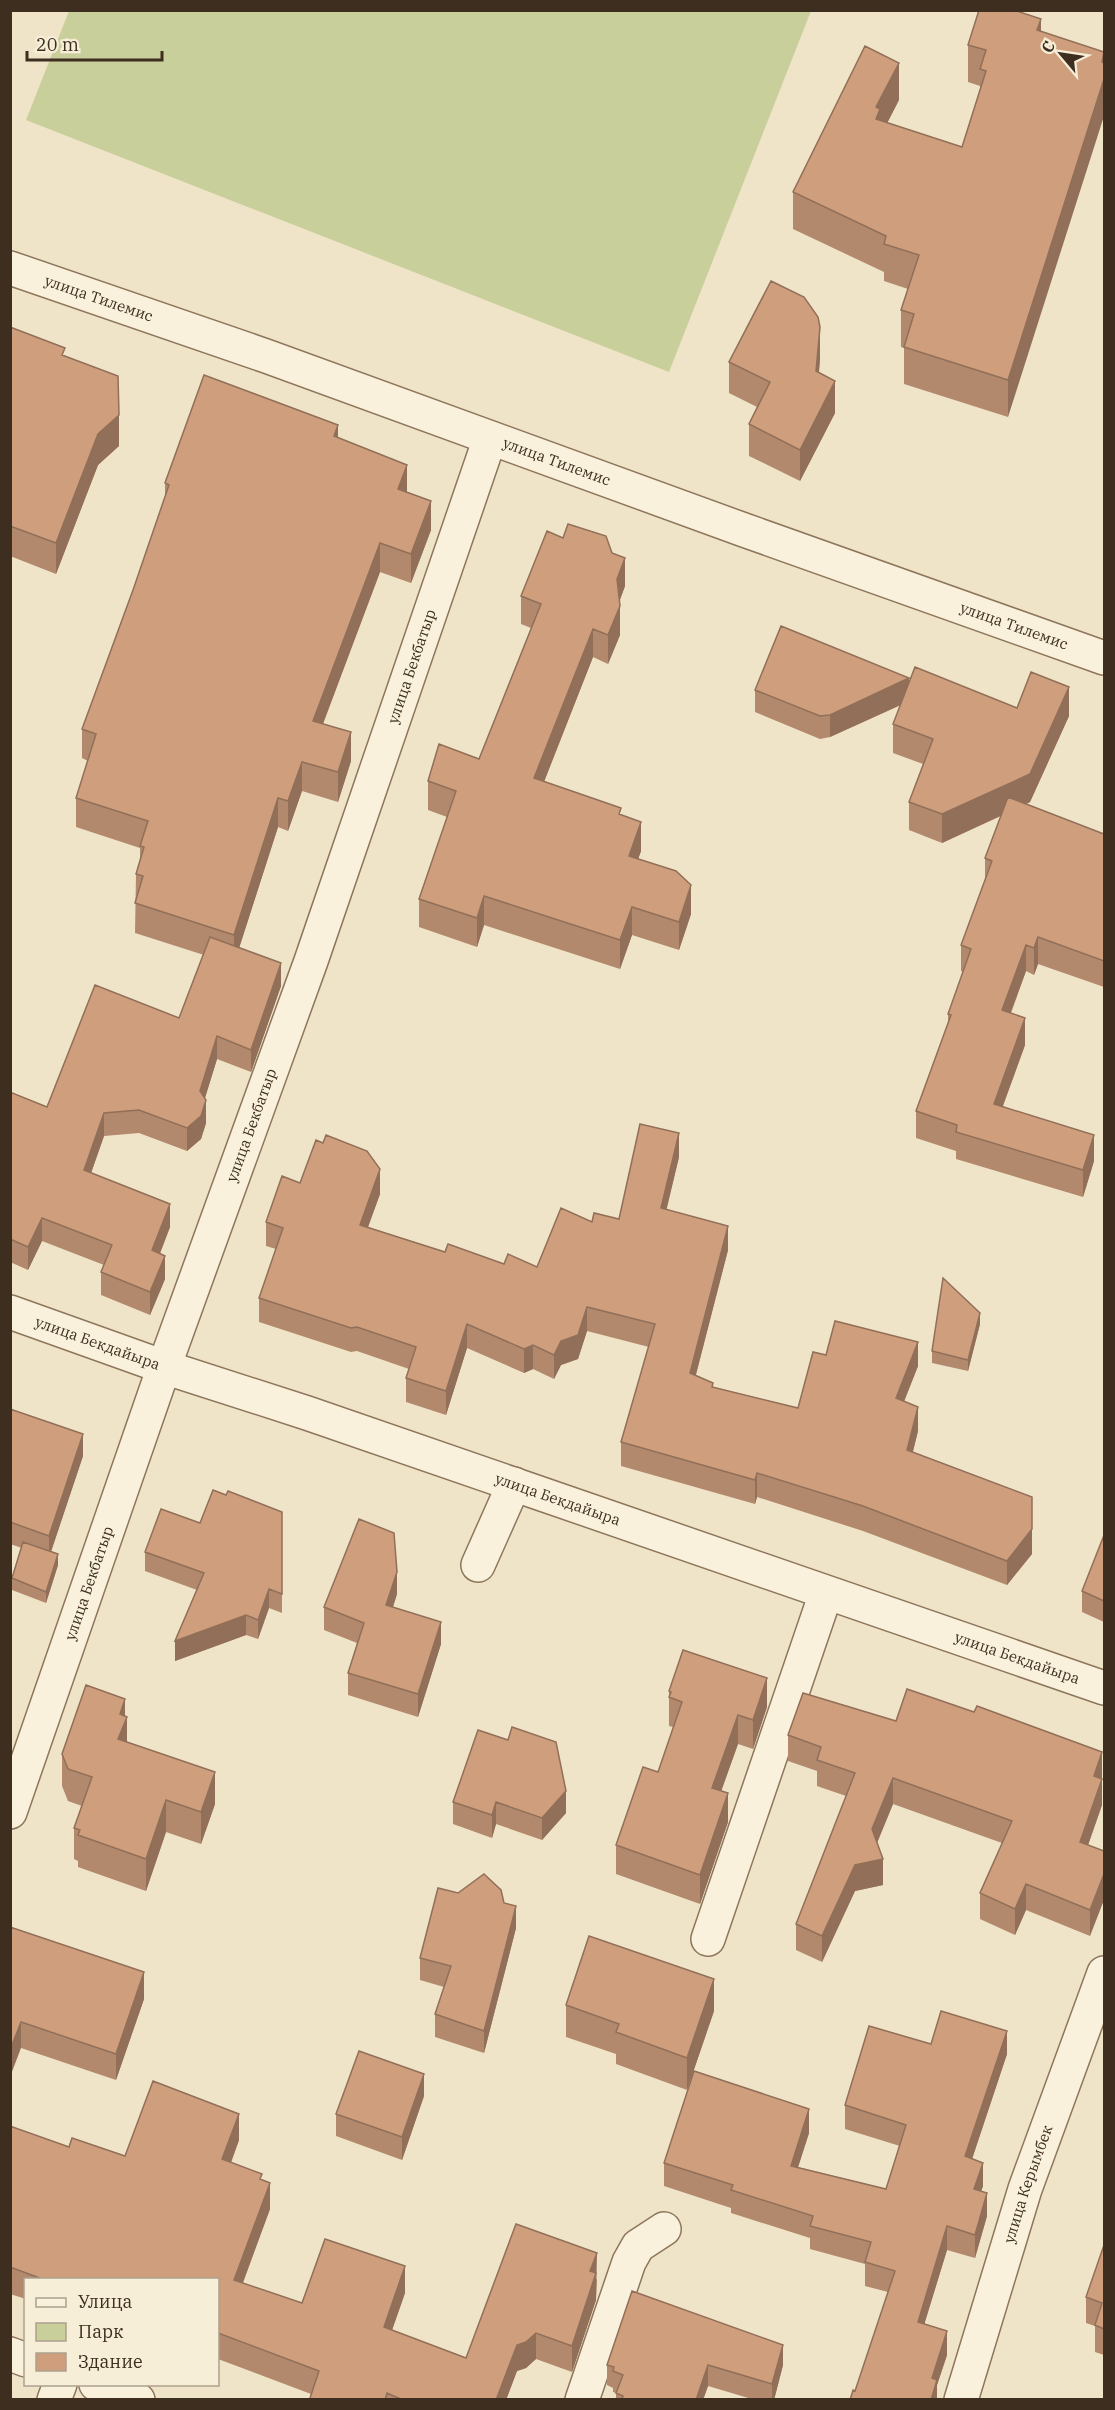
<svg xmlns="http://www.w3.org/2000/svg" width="1115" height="2410" viewBox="0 0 1115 2410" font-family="'IBM Plex Serif',serif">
<rect width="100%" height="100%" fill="#f0e4c8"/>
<path fill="#c9cf9b" d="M 69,11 L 69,10 L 811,11 L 669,372 L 26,120 Z"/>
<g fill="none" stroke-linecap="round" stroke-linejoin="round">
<g stroke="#8d765c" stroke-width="36">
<g id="minor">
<path id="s1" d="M 10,268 L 266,356 L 744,530 L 1104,658"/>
<path id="s2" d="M 10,1312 L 164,1367 L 307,1413 L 1104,1688"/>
<path d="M 478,1565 L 514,1484"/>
<path id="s3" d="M 10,1812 L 164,1367 L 311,961 L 490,438"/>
<path d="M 708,1939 L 826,1593"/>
<path d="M 10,2354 L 26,2360"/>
<path d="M 96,2384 L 138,2400"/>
<path d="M 54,2400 L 60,2384"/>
<path d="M 582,2400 L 629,2262 L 638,2246 L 664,2229"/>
<path id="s4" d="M 961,2400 L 1025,2189 L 1104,1973"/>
</g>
</g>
<use href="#minor" stroke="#faf1dc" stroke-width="33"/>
</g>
<path fill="#b2896c" d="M 1014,10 L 1008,417 L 904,384 L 904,348 L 901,347 L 901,310 L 908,289 L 884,281 L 884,272 L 793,229 L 793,192 L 899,100 L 887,123 L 962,147 L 980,91 L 980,86 L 968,82 L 968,45 Z
M 10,327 L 65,356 L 119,446 L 98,465 L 56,574 L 10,556 Z
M 820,359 L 819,373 L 835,413 L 800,481 L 749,456 L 749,424 L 757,407 L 729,393 L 729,362 Z
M 338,438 L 407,492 L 431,530 L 411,583 L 380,572 L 323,724 L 351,761 L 338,802 L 302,791 L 288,831 L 278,827 L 239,948 L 281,986 L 251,1072 L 217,1059 L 205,1098 L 206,1123 L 201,1139 L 187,1151 L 139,1133 L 104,1136 L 91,1173 L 170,1227 L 160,1254 L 165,1279 L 150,1315 L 101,1295 L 101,1272 L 104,1265 L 42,1241 L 28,1270 L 10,1262 L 10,1092 L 47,1107 L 179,1018 L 204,955 L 135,933 L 136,874 L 140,860 L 140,848 L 76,827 L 76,798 L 88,761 L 82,758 L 82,729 L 133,590 L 165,497 L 165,483 Z
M 563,538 L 625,586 L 619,602 L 620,635 L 608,664 L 593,657 L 544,782 L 621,815 L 641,851 L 638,859 L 691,914 L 679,950 L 632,935 L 620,969 L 484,925 L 477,947 L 419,927 L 419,899 L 447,817 L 428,810 L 428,781 L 479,759 L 531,628 L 521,624 L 521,596 Z
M 909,681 L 1017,708 L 1069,716 L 1030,802 L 1026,804 L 1104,834 L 1104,987 L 1038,964 L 1034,975 L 1026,971 L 1011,1013 L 1025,1045 L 1003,1106 L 1094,1161 L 1083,1197 L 956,1159 L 956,1151 L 916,1138 L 916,1111 L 948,1023 L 948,1014 L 963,972 L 961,971 L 961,945 L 985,880 L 985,858 L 1001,816 L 942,843 L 909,830 L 909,802 L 923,764 L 893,753 L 893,724 L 901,705 L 830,737 L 820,739 L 755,712 L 755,690 Z
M 323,1143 L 380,1194 L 368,1227 L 445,1252 L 504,1264 L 537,1267 L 592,1222 L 619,1219 L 679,1157 L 666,1210 L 728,1250 L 696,1375 L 713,1387 L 798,1408 L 826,1355 L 918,1366 L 904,1401 L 918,1431 L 913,1452 L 1032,1497 L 1032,1554 L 1007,1585 L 863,1531 L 757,1497 L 755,1504 L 621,1466 L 621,1442 L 649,1347 L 587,1331 L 578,1359 L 561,1365 L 554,1379 L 533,1369 L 524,1373 L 467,1348 L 446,1415 L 406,1402 L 406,1378 L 409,1369 L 357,1351 L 351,1352 L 259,1322 L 259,1298 L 276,1249 L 266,1246 L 266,1222 L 300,1183 Z
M 980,1324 L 968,1371 L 932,1363 L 932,1351 Z
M 10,1409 L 83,1456 L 51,1551 L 58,1565 L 46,1603 L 12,1590 L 12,1578 L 22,1548 L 10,1544 Z
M 226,1495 L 282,1512 L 282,1613 L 269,1608 L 258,1639 L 246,1635 L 175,1661 L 197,1590 L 145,1571 L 145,1552 L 200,1523 Z
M 1104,1535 L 1104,1622 L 1082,1612 L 1082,1591 Z
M 397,1594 L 393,1607 L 441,1644 L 418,1717 L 348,1695 L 348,1673 L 357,1643 L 324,1630 L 324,1607 Z
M 669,1691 L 767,1707 L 753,1749 L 738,1744 L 721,1791 L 728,1822 L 700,1904 L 616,1874 L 616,1845 L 658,1772 L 673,1727 L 669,1726 Z
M 125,1716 L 127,1742 L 215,1804 L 201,1844 L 166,1832 L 146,1891 L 78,1867 L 78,1861 L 74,1859 L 74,1828 L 82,1806 L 68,1801 L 62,1786 L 62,1754 Z
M 896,1721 L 1102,1778 L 1102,1805 L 1088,1845 L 1104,1851 L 1090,1936 L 1026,1910 L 1015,1935 L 980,1919 L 980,1893 L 1002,1843 L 893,1804 L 877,1843 L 883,1885 L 855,1891 L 822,1962 L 796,1950 L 796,1924 L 846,1796 L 817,1786 L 817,1771 L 788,1761 L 788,1735 Z
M 508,1740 L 566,1813 L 542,1840 L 496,1824 L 492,1838 L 453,1824 L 453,1802 Z
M 458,1893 L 516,1928 L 484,2053 L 435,2037 L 435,2014 L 444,1987 L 420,1980 L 420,1958 Z
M 10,1927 L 144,1999 L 116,2080 L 21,2048 Z
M 566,2005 L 714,2011 L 687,2090 L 616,2064 L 616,2054 L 566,2037 Z
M 931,2044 L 1007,2054 L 972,2159 L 983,2186 L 981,2191 L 987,2216 L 975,2258 L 947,2250 L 924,2324 L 947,2355 L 937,2385 L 937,2400 L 855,2391 L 888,2292 L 865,2286 L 865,2264 L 810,2249 L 810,2238 L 731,2213 L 731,2208 L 664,2186 L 664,2163 L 809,2133 L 798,2167 L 886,2189 L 900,2146 L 845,2129 L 845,2105 Z
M 424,2096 L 402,2160 L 336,2136 L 336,2114 Z
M 10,2126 L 69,2147 L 125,2156 L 239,2140 L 231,2163 L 262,2180 L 270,2209 L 243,2283 L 302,2303 L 405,2293 L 392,2330 L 466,2358 L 597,2279 L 596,2300 L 572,2372 L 536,2359 L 526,2368 L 517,2371 L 506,2400 L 310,2400 L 311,2394 L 218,2359 L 218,2280 L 26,2280 L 26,2299 L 10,2294 Z
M 1104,2245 L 1104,2355 L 1095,2352 L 1095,2326 L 1086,2323 L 1086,2297 Z
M 607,2365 L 783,2365 L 774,2400 L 755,2400 L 708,2386 L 703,2400 L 616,2400 L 616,2393 L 613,2392 L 613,2388 L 607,2385 Z"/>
<path fill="#916f58" d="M 1041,19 L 1041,56 L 1037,30 Z
M 1104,53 L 1104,116 L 1008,417 L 1008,380 Z
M 899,63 L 899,100 L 880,137 L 876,156 L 876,107 Z
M 820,327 L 820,359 L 816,403 L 816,371 Z
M 835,381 L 835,413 L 800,481 L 800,450 Z
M 119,415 L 119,446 L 98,465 L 56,574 L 56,543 L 98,434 Z
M 338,425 L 338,454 L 334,436 Z
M 407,465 L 407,494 L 398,489 Z
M 431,501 L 431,530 L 411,583 L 411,554 Z
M 380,543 L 380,572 L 313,750 L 313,721 Z
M 625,558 L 625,586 L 617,608 L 617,579 Z
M 620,606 L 620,635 L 608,664 L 608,635 Z
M 593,629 L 593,657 L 534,807 L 534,778 Z
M 909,678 L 909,701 L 830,737 L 830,715 Z
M 1069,687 L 1069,716 L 1030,802 L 942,843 L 942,814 Z
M 351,732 L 351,761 L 338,802 L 338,772 Z
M 302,762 L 302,791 L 288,831 L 288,801 Z
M 278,798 L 278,827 L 234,964 L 234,935 Z
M 641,822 L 641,851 L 629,884 L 629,856 Z
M 691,885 L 691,914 L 679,950 L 679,922 Z
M 484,896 L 484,925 L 477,947 L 477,918 Z
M 632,907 L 632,935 L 620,969 L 620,940 Z
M 1038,937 L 1038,964 L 1034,975 L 1034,948 Z
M 1026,945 L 1026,971 L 1002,1036 L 1002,1010 Z
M 281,963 L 281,986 L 251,1072 L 251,1050 Z
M 1025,1018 L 1025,1045 L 994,1130 L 994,1104 Z
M 217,1036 L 217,1059 L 200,1114 L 200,1091 Z
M 206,1100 L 206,1123 L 201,1139 L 187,1151 L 187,1128 Z
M 104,1113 L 104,1136 L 84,1193 L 84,1170 Z
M 679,1133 L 679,1157 L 661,1233 L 661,1208 Z
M 1094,1135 L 1094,1161 L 1083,1197 L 1083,1170 Z
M 380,1169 L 380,1194 L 360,1249 L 360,1225 Z
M 170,1204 L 170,1227 L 152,1273 L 152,1250 Z
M 42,1218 L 42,1241 L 28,1270 L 28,1247 Z
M 728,1226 L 728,1250 L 690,1397 L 690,1373 Z
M 165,1256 L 165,1279 L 150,1315 L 150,1292 Z
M 587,1307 L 587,1331 L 578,1359 L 561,1365 L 554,1379 L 554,1355 L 561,1341 Z
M 980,1313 L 980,1324 L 968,1371 L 968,1360 Z
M 467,1324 L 467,1348 L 446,1415 L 446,1391 Z
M 918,1342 L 918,1366 L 896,1422 L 896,1398 Z
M 533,1345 L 533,1369 L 524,1373 L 524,1349 Z
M 918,1407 L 918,1431 L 907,1474 L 907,1450 Z
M 83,1434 L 83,1456 L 49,1558 L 49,1536 Z
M 757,1473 L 757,1497 L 755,1504 L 755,1480 Z
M 1032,1529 L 1032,1554 L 1007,1585 L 1007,1561 Z
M 58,1554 L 58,1565 L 46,1603 L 46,1592 Z
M 397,1572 L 397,1594 L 386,1628 L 386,1605 Z
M 269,1589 L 269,1608 L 258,1639 L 258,1620 Z
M 246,1615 L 246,1635 L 175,1661 L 175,1641 Z
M 441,1622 L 441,1644 L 418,1717 L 418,1694 Z
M 767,1678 L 767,1707 L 753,1749 L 753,1720 Z
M 125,1699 L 125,1722 L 127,1717 L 127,1749 L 118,1739 L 120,1714 Z
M 738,1715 L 738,1744 L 712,1817 L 712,1788 Z
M 1102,1752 L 1102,1778 L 1094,1802 L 1094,1776 Z
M 215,1772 L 215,1804 L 201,1844 L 201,1812 Z
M 893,1778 L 893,1804 L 872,1855 L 872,1829 Z
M 1102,1779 L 1102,1805 L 1080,1868 L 1080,1842 Z
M 566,1791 L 566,1813 L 542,1840 L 542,1818 Z
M 728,1793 L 728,1822 L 700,1904 L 700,1875 Z
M 166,1800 L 166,1832 L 146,1891 L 146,1859 Z
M 496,1802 L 496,1824 L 492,1838 L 492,1815 Z
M 883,1859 L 883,1885 L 855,1891 L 822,1962 L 822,1936 L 855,1865 Z
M 1104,1874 L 1104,1900 L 1090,1936 L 1090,1910 Z
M 1026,1884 L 1026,1910 L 1015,1935 L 1015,1909 Z
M 516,1906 L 516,1928 L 484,2053 L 484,2031 Z
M 144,1972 L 144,1999 L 116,2080 L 116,2054 Z
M 714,1979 L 714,2011 L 687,2090 L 687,2058 Z
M 21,2022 L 21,2048 L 10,2077 L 10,2050 Z
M 1007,2031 L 1007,2054 L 965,2180 L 965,2156 Z
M 424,2074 L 424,2096 L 402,2160 L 402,2137 Z
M 809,2109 L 809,2133 L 791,2189 L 791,2166 Z
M 239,2114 L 239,2140 L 222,2186 L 222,2159 Z
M 983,2163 L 983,2186 L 974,2212 L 974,2189 Z
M 270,2183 L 270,2209 L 234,2306 L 234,2280 Z
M 987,2193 L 987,2216 L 975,2258 L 975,2235 Z
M 947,2226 L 947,2250 L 918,2345 L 918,2322 Z
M 597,2253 L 596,2300 L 572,2372 L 572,2346 L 590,2271 Z
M 405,2266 L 405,2293 L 384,2353 L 384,2327 Z
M 947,2331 L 947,2355 L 937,2385 L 937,2400 L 931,2400 L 932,2378 Z
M 536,2333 L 536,2359 L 526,2368 L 517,2371 L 506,2400 L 496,2400 L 517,2345 Z
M 783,2345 L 783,2365 L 774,2400 L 772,2400 L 772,2384 Z
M 708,2365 L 708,2386 L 703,2400 L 696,2400 Z"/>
<path fill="#cf9f7d" stroke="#916f58" stroke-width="1.5" d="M 979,10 L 1014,10 L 1041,19 L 1037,30 L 1104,52 L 1102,62 L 1104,63 L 1104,79 L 1008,380 L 904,347 L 914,314 L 901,310 L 919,255 L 884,244 L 886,236 L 793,192 L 865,46 L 899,63 L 876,107 L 880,109 L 876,119 L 962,147 L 986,71 L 980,69 L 986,50 L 968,45 Z
M 771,281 L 804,297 L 818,317 L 820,327 L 816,371 L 835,381 L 800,450 L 749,424 L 770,382 L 729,362 Z
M 10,327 L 65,348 L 62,355 L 118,376 L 119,415 L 98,434 L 56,543 L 10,526 Z
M 204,375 L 338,425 L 334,436 L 407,465 L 398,489 L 431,501 L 411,554 L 380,543 L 313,721 L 351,732 L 338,772 L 302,762 L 288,801 L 278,798 L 234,935 L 135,903 L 143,876 L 136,874 L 144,847 L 140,846 L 148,821 L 76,798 L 96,734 L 82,729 L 133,590 L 169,485 L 165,483 Z
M 568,524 L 606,536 L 612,553 L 625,558 L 617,579 L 620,606 L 608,635 L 593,629 L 534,778 L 621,808 L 619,814 L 641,822 L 629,856 L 676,871 L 691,885 L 679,922 L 632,907 L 620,940 L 484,896 L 477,918 L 419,899 L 456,791 L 428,781 L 439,744 L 479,759 L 541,604 L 521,596 L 547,531 L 563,538 Z
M 781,626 L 909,678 L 830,715 L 820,716 L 755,690 Z
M 915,667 L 1017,708 L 1031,672 L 1069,687 L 1030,774 L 942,814 L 909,802 L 933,739 L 893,724 Z
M 1008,797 L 1104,834 L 1104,961 L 1038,937 L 1034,948 L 1026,945 L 1002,1010 L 1025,1018 L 994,1104 L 1094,1135 L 1083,1170 L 956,1132 L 957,1125 L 916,1111 L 951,1015 L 948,1014 L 971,949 L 961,945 L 992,861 L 985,858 Z
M 210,937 L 281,963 L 251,1050 L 217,1036 L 200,1091 L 206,1100 L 201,1116 L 187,1128 L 139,1110 L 104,1113 L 84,1170 L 170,1204 L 152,1250 L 165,1256 L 150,1292 L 101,1272 L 112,1245 L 42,1218 L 28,1247 L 10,1239 L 10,1092 L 47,1107 L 95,985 L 179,1018 Z
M 640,1124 L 679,1133 L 661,1208 L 728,1226 L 690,1373 L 713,1383 L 712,1387 L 798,1408 L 813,1352 L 826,1355 L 835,1321 L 918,1342 L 896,1398 L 918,1407 L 907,1450 L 1032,1497 L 1032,1529 L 1007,1561 L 863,1506 L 757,1473 L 755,1480 L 621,1442 L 655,1324 L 587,1307 L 578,1335 L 561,1341 L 554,1355 L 533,1345 L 524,1349 L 467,1324 L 446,1391 L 406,1378 L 416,1347 L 357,1327 L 351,1328 L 259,1298 L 283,1228 L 266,1222 L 282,1176 L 300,1183 L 316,1140 L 323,1143 L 326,1135 L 367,1151 L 380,1169 L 360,1225 L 445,1252 L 448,1244 L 504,1264 L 508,1254 L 537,1267 L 561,1208 L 592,1222 L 594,1213 L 619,1219 Z
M 943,1278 L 980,1313 L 968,1360 L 932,1351 Z
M 10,1409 L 83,1434 L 49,1536 L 10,1522 Z
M 213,1490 L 226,1495 L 228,1491 L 282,1512 L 282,1594 L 269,1589 L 258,1620 L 246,1615 L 175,1641 L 204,1573 L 145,1552 L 161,1509 L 200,1523 Z
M 359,1519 L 394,1533 L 397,1572 L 386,1605 L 441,1622 L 418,1694 L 348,1673 L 364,1623 L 324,1607 Z
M 1104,1535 L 1104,1601 L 1082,1591 Z
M 23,1542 L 58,1554 L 46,1592 L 12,1578 Z
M 683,1650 L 767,1678 L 753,1720 L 738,1715 L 712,1788 L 728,1793 L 700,1875 L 616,1845 L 643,1767 L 658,1772 L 682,1702 L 669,1697 L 671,1692 L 669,1691 Z
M 86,1685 L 125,1699 L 120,1714 L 127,1717 L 118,1739 L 215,1772 L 201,1812 L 166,1800 L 146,1859 L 78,1835 L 80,1830 L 74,1828 L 92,1777 L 68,1769 L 62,1754 Z
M 907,1689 L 974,1712 L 977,1706 L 1102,1752 L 1094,1776 L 1102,1779 L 1080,1842 L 1104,1851 L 1104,1874 L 1090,1910 L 1026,1884 L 1015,1909 L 980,1893 L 1012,1821 L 893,1778 L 872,1829 L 883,1859 L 855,1865 L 822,1936 L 796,1924 L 855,1773 L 817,1760 L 821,1747 L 788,1735 L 803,1693 L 896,1721 Z
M 512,1727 L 556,1742 L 566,1791 L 542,1818 L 496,1802 L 492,1815 L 453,1802 L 478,1730 L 508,1740 Z
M 484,1874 L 501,1890 L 504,1903 L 516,1906 L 484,2031 L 435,2014 L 451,1966 L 420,1958 L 438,1888 L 458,1893 Z
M 10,1927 L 144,1972 L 116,2054 L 21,2022 L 10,2050 Z
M 589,1936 L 714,1979 L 687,2058 L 616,2032 L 619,2024 L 566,2005 Z
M 941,2011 L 1007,2031 L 965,2156 L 983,2163 L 974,2189 L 987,2193 L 975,2235 L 947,2226 L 918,2322 L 947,2331 L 932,2378 L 937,2380 L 931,2400 L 850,2400 L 853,2390 L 855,2391 L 895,2271 L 865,2262 L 871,2242 L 810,2226 L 813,2216 L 731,2190 L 733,2185 L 664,2163 L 694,2071 L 809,2109 L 791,2166 L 886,2189 L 906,2125 L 845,2105 L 869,2026 L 931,2044 Z
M 359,2051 L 424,2074 L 402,2137 L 336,2114 Z
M 153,2081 L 239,2114 L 222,2159 L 262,2174 L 260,2179 L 270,2183 L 234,2280 L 302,2303 L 325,2239 L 405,2266 L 384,2327 L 466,2358 L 516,2224 L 597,2253 L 590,2271 L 596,2273 L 572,2346 L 536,2333 L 526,2342 L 517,2345 L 496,2400 L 403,2400 L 387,2393 L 385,2400 L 315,2400 L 310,2398 L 319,2371 L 218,2333 L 218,2280 L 45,2280 L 10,2267 L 10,2126 L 69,2147 L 72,2138 L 125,2156 Z
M 1104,2245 L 1104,2329 L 1095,2325 L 1102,2303 L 1086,2297 Z
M 632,2291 L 783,2345 L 772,2384 L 708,2365 L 696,2400 L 622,2400 L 623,2396 L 616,2393 L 623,2375 L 613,2371 L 614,2367 L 607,2365 Z"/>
<g text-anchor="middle" stroke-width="6" stroke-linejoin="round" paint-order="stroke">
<g font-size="15" fill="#3d2e20" stroke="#f7eed8">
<text dy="5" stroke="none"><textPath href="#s1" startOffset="94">улица Тилемис</textPath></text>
<text dy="5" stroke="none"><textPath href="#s1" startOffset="580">улица Тилемис</textPath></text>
<text dy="5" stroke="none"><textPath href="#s1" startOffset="1066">улица Тилемис</textPath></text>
<text dy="5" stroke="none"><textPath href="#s3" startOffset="1214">улица Бекбатыр</textPath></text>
<text dy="5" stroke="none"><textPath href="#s3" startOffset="728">улица Бекбатыр</textPath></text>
<text dy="5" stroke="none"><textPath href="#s2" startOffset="93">улица Бекдайыра</textPath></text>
<text dy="5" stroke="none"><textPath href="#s2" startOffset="579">улица Бекдайыра</textPath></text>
<text dy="5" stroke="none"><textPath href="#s3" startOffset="242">улица Бекбатыр</textPath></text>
<text dy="5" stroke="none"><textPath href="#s2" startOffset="1065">улица Бекдайыра</textPath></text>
<text dy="5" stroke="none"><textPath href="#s4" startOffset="226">улица Керымбек</textPath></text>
</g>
</g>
<rect width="1115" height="2410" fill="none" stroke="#3d2e20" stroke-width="24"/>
<rect x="24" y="2278" width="195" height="108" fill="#f7eed8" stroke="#ada18e" stroke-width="1.5"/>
<rect x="36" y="2298" width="30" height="9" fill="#faf1dc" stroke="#ada18e" stroke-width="1.5"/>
<text x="78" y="2308" font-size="18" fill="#3d2e20">Улица</text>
<rect x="36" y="2323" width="30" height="18" fill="#c9cf9b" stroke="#ada18e" stroke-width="1.5"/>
<text x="78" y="2338" font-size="18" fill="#3d2e20">Парк</text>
<rect x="36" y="2353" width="30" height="18" fill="#cf9f7d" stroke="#ada18e" stroke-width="1.5"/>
<text x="78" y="2368" font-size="18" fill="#3d2e20">Здание</text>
<g transform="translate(1061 54) rotate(299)" stroke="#f7eed8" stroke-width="4.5" paint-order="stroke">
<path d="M0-4.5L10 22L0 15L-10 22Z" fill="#3d2e20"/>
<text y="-9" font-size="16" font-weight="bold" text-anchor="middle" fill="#3d2e20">С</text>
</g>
<path d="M27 51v9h135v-9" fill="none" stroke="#3d2e20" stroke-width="3"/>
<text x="36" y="51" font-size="18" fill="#3d2e20" stroke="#f7eed8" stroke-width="4.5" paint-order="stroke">20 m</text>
</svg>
